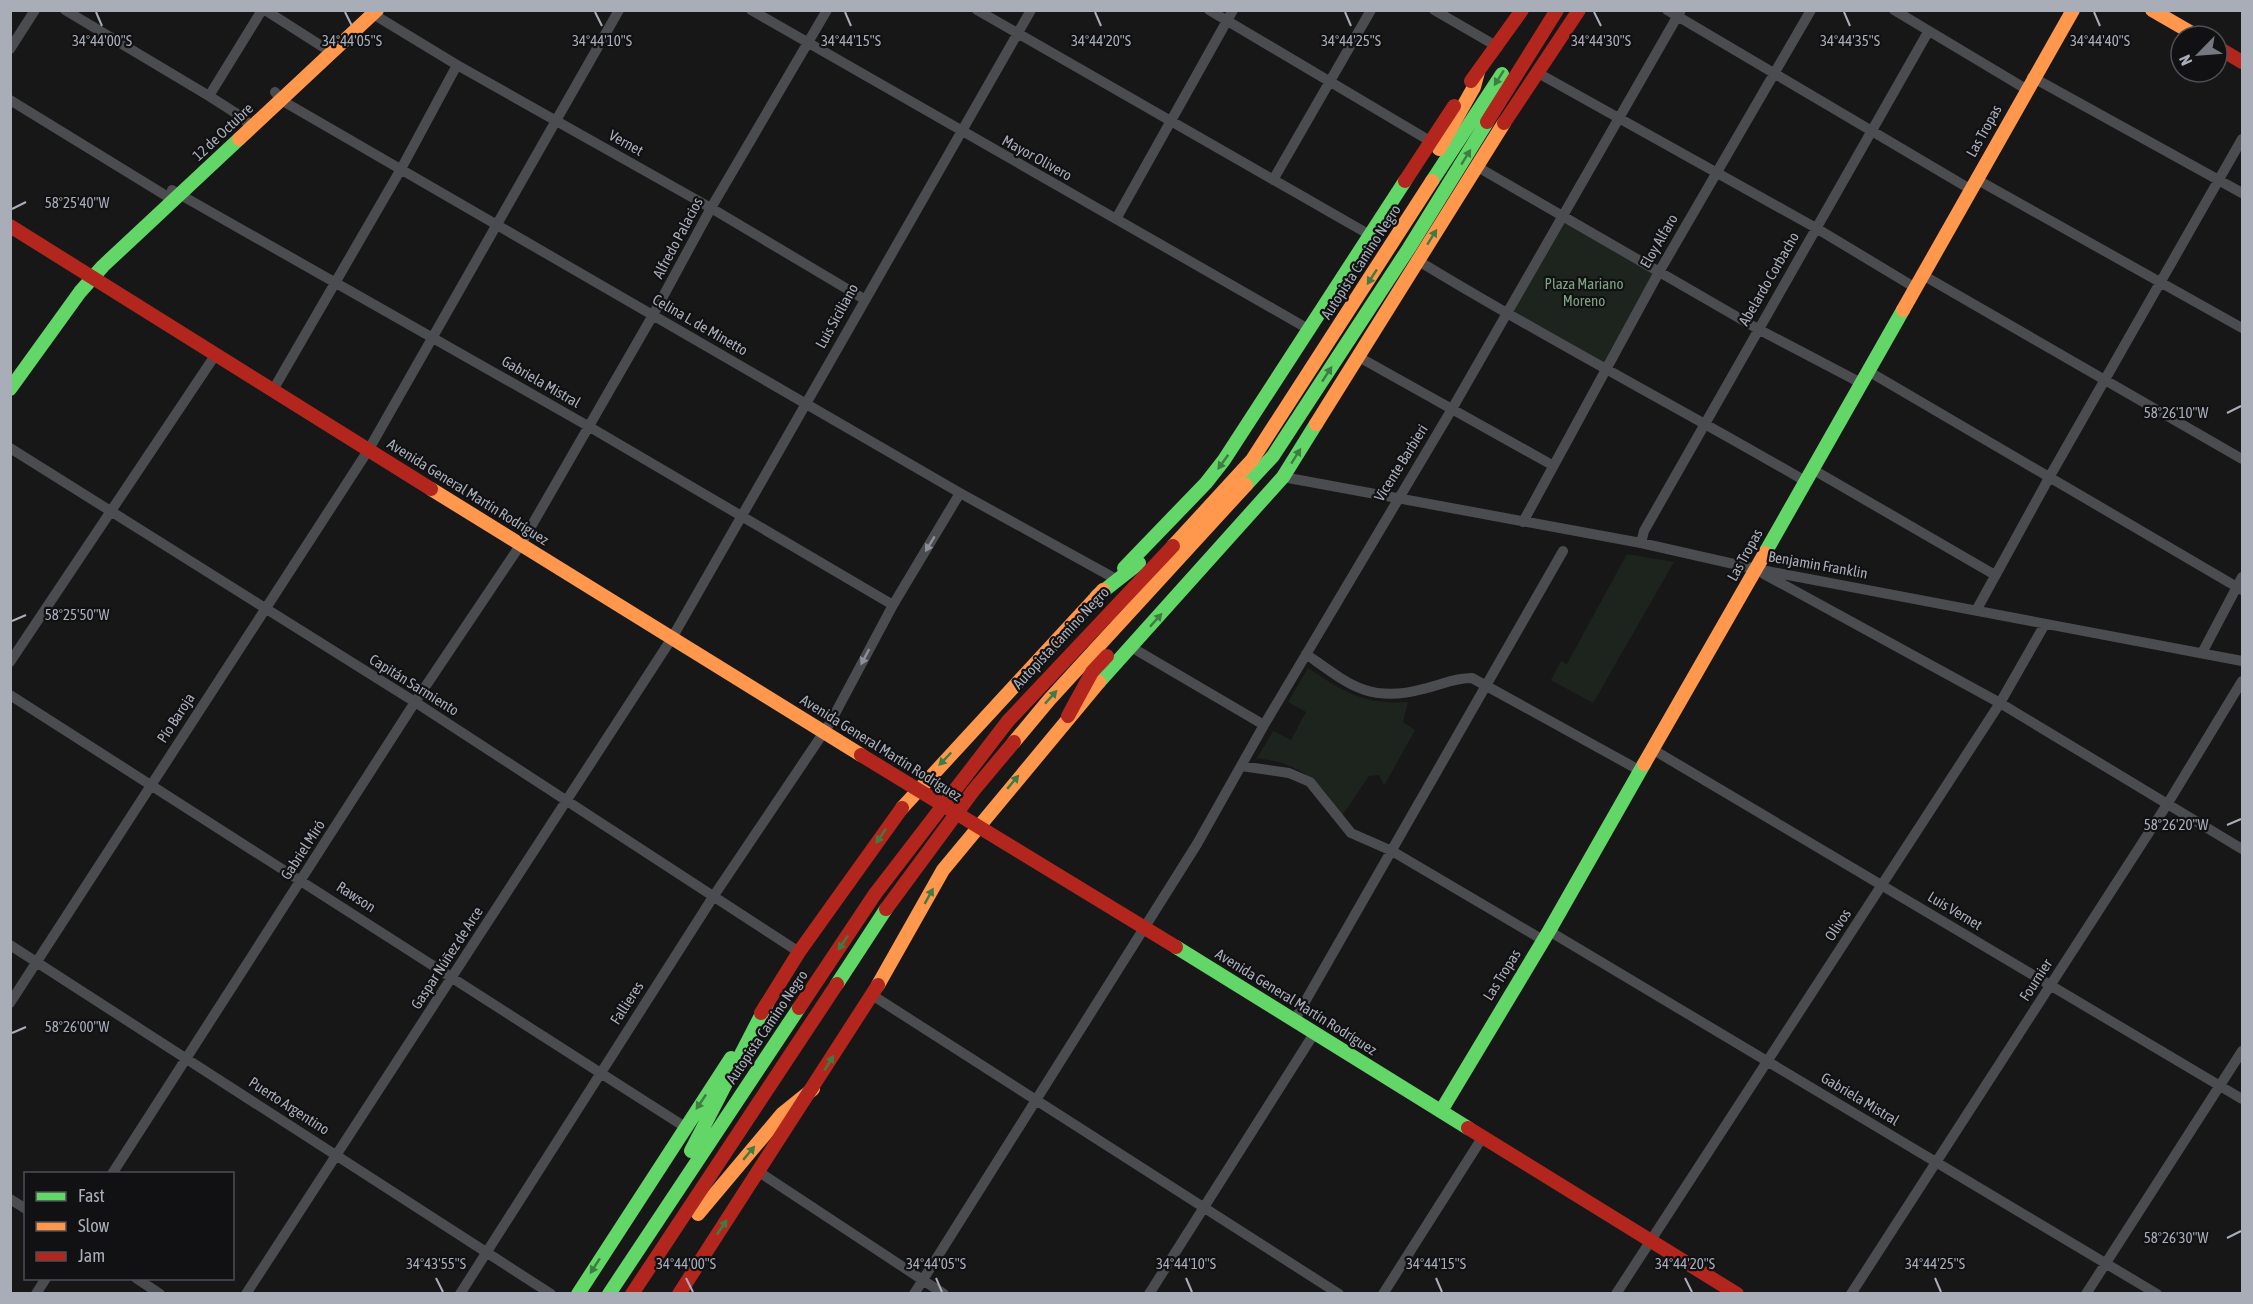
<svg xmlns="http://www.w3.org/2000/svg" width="2253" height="1304" viewBox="0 0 2253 1304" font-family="'Asap Condensed',sans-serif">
<rect width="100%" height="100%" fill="#171717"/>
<path fill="#1d241e" d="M 1563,215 L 1659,272 L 1606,370 L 1509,316 Z
M 1627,554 L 1674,562 L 1593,703 L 1551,680 L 1561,661 L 1567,664 Z
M 1308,668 C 1344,692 1364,705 1408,702 L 1403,722 L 1415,730 L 1384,786 L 1379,775 L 1369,776 L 1342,816 C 1317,779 1304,765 1257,758 L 1273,731 L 1291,740 L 1306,712 L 1288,702 Z"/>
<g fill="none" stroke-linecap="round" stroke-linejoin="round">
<path stroke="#4b4c50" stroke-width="10" d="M 65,10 L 209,96 L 245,119 L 250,128
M 265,10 L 323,47
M 751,10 L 1310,330
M 977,10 L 1370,235
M 1209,10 L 1430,141
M 1434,10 L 1498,47
M 1667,10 L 1970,189
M 1894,10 L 2026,89
M 373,14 L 457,65 L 711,208 L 864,299
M 10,49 L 35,10
M 1538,73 L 1816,228 L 1914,287
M 2032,77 L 2242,193
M 275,92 L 281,100 L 960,493 L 1114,578
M 209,96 L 262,10
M 10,100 L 173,200
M 1476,166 L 1758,329 L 1861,383
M 1976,179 L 2242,328
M 1273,180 L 1371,10
M 172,190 L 588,426 L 893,605
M 1116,219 L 1233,10
M 1417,260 C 1544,338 1677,406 1805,481
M 1921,274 L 2242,459
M 1357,356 L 1552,465
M 1868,371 L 2242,590
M 273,390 L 401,169 L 457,65
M 10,448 L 415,702 L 799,952
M 1812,469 L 1995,575
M 1283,477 L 1641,543 L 1756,569 L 2242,661
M 1523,522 L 1659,272 L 1811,10
M 1641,543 L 1644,531 L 1928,32
M 1764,574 L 2000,703 L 2242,849
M 1977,609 L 2050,476 L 2242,139
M 1131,647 L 1264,725
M 2202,653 L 2242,577
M 1306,654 C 1347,683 1369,704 1423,689 C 1441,685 1453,678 1472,678 L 1639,770
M 10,662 L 216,354
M 10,695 L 685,1127
M 1652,749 L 2242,1099
M 1241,766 L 1289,773 L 1310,782 L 1351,833 L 1392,851 L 1543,940
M 1549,931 L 2157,1294
M 10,945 L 551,1294
M 872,995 L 1339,1294
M 10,1003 L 369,449 L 619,10
M 1294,1021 L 1563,551
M 759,1172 L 944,1294
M 112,1174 L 415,702 L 521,544 L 653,315 L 711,208 L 827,10
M 10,1199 L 26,1209
M 136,1278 L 160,1294
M 36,1294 L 46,1278
M 246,1294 L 672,638 L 1031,10
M 460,1294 L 713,897 L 830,723 L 893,605 L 960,493
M 914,1294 L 1197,844 L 1264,725 L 1452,409 L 1681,10
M 1149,1294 L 1315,1032
M 1383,1294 L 1482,1138
M 1616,1294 L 2000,703 L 2045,624
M 1851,1294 L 2168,803 L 2242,681
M 2086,1294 L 2242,1051"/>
<path stroke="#63d668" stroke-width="14" d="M 1432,181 L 1502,74
M 10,389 L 80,292 L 103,266 L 239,139
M 1246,485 L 1273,456 L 1409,248 L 1487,122
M 1765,553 L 1903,310
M 1124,568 L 1206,483 L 1224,460 L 1405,181
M 1097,596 L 1139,563
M 1099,682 L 1283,477 L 1316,424
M 1176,947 L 1468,1128
M 837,984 L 886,909
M 1441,1111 L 1549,931 L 1644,764
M 691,1151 L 767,1004
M 578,1294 L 731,1058
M 609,1294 L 799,1008"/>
<path stroke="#ff974d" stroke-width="14" d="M 2152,10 L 2197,36
M 239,139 L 377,10
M 1439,149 L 1474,87 L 1478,72
M 1903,310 L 2073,10
M 1316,424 L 1504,123
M 431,489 L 861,755
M 1173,546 L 1252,460 L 1432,181
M 1014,742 L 1049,700 L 1246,485
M 1644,764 L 1765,553
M 902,808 L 1103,590
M 878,985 L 943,870 L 1099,682
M 698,1214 L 782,1114 L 813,1089"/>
<path stroke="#b3261e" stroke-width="14" d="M 2217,47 L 2242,62
M 1471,81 L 1522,10
M 1487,122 L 1557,10
M 1504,123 L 1579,10
M 1405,181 L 1454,106
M 10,226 L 431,489
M 1068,716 L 1092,672 L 1107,656
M 1008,721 L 1173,546
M 861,755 L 1176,947
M 799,1008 L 875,894
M 761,1013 L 799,952 L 902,808
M 1468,1128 L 1737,1294
M 632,1294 L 837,984
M 679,1294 L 878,985"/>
<path stroke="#b3261e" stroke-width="14" d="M 875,894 L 1008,721
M 886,909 L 973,791 L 1014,742"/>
</g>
<defs><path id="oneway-solid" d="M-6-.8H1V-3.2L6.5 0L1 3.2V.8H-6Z" transform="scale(1.5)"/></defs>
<g fill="#3e7d42">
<use href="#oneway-solid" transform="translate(1499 78) rotate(122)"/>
<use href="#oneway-solid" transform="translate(1466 157) rotate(-58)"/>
<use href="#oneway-solid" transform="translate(1432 237) rotate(-58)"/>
<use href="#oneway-solid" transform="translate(1372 277) rotate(123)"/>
<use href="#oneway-solid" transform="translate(1327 374) rotate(-57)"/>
<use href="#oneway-solid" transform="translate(1296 456) rotate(-58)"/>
<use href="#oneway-solid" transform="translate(1223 462) rotate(126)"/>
<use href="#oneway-solid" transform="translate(1156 620) rotate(-48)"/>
<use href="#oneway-solid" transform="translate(1051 697) rotate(-48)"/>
<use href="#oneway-solid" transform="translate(945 759) rotate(134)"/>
<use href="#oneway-solid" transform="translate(1013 782) rotate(-50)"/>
<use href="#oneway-solid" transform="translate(881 836) rotate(125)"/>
<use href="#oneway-solid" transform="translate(929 896) rotate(-61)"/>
<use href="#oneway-solid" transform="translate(843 943) rotate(124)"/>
<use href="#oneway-solid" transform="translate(829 1063) rotate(-58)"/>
<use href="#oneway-solid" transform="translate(701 1102) rotate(124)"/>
<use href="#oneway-solid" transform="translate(749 1153) rotate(-50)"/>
<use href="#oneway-solid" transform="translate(722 1227) rotate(-56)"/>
<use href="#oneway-solid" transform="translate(595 1266) rotate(123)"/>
</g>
<g fill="#8c9099">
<use href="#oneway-solid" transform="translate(930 544) rotate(121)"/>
<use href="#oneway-solid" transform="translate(865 657) rotate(118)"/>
</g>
<path fill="none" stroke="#a8adb8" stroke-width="2" d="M 96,12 L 102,26M 345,12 L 352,26M 595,12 L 602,26M 845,12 L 851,26M 1095,12 L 1101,26M 1345,12 L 1351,26M 1594,12 L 1601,26M 1844,12 L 1850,26M 2094,12 L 2100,26M 12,209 L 26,202M 2227,413 L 2241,406M 12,621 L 26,615M 2227,825 L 2241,819M 12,1033 L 26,1027M 2227,1238 L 2241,1231M 436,1278 L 443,1292M 686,1278 L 693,1292M 936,1278 L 942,1292M 1186,1278 L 1192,1292M 1436,1278 L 1442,1292M 1685,1278 L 1692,1292M 1935,1278 L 1941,1292"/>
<g text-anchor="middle" stroke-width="4.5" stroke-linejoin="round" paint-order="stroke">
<g font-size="15" fill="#a8adb8" stroke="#111113">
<text transform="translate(1984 131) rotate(-61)" y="5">Las Tropas</text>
<text transform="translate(223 132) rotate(-43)" y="5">12 de Octubre</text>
<text transform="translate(626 143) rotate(29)" y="5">Vernet</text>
<text transform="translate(1037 158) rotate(29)" y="5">Mayor Olivero</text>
<text transform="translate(678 238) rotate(-62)" y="5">Alfredo Palacios</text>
<text transform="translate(1659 241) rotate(-60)" y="5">Eloy Alfaro</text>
<text transform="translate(1361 262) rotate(-57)" y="5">Autopista Camino Negro</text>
<text transform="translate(1769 279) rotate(-60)" y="5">Abelardo Corbacho</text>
<text transform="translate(837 316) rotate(-61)" y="5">Luis Siciliano</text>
<text transform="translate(700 325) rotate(30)" y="5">Celina L. de Minetto</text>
<text transform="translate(541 382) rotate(30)" y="5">Gabriela Mistral</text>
<text transform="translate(1401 463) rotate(-58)" y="5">Vicente Barbieri</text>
<text transform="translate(468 492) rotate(32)" y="5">Avenida General Martín Rodríguez</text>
<text transform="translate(1745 555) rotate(-61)" y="5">Las Tropas</text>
<text transform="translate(1818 565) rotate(10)" y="5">Benjamin Franklin</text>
<text transform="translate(1061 638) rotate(-47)" y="5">Autopista Camino Negro</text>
<text transform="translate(414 685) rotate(32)" y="5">Capitán Sarmiento</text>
<text transform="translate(176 718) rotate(-57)" y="5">Pío Baroja</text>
<text transform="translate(881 748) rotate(32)" y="5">Avenida General Martín Rodríguez</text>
<text transform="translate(303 850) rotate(-57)" y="5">Gabriel Miró</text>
<text transform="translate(356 897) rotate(33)" y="5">Rawson</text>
<text transform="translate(1955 911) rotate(31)" y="5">Luis Vernet</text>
<text transform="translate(1838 925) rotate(-57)" y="5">Olivos</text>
<text transform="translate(447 958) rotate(-57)" y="5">Gaspar Núñez de Arce</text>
<text transform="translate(1502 975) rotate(-58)" y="5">Las Tropas</text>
<text transform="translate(2036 980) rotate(-57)" y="5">Fournier</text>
<text transform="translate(1296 1002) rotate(32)" y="5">Avenida General Martín Rodríguez</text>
<text transform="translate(627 1003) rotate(-57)" y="5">Fallieres</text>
<text transform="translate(767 1027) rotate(-56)" y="5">Autopista Camino Negro</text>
<text transform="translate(1860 1099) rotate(31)" y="5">Gabriela Mistral</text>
<text transform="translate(289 1106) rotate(33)" y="5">Puerto Argentino</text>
</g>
<g font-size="15" fill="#7fa381" stroke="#111113">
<text x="1584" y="289">Plaza Mariano<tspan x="1584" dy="17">Moreno</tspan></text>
</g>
</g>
<g font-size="15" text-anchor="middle" fill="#a8adb8" stroke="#111113" stroke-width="4.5" stroke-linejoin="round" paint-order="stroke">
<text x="102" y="46">34°44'00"S</text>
<text x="352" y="46">34°44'05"S</text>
<text x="602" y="46">34°44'10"S</text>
<text x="851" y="46">34°44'15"S</text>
<text x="1101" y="46">34°44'20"S</text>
<text x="1351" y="46">34°44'25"S</text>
<text x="2100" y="46">34°44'40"S</text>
<text x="1601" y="46">34°44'30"S</text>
<text x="1850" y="46">34°44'35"S</text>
<text x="77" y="208">58°25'40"W</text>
<text x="2176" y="418">58°26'10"W</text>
<text x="77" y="620">58°25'50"W</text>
<text x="2176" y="830">58°26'20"W</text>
<text x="77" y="1032">58°26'00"W</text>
<text x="2176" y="1243">58°26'30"W</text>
<text x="436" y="1269">34°43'55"S</text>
<text x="686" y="1269">34°44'00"S</text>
<text x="936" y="1269">34°44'05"S</text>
<text x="1186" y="1269">34°44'10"S</text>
<text x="1436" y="1269">34°44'15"S</text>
<text x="1685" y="1269">34°44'20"S</text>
<text x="1935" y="1269">34°44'25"S</text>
</g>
<rect width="2253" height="1304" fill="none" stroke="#a8adb8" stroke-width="24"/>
<rect x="24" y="1172" width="210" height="108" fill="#111113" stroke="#4d4f55" stroke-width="1.5"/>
<rect x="36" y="1192" width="30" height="9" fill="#63d668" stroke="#4d4f55" stroke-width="1.5"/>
<text x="78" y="1202" font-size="18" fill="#a8adb8">Fast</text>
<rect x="36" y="1222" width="30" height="9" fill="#ff974d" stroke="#4d4f55" stroke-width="1.5"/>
<text x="78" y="1232" font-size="18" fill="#a8adb8">Slow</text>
<rect x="36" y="1252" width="30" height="9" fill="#b3261e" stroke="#4d4f55" stroke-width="1.5"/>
<text x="78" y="1262" font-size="18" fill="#a8adb8">Jam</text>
<g transform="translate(2199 54) rotate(245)"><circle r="28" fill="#111113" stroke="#4d4f55" stroke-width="1.5"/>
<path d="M0-4.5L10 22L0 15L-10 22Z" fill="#757880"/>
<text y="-9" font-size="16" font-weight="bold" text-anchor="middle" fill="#a8adb8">N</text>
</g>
</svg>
